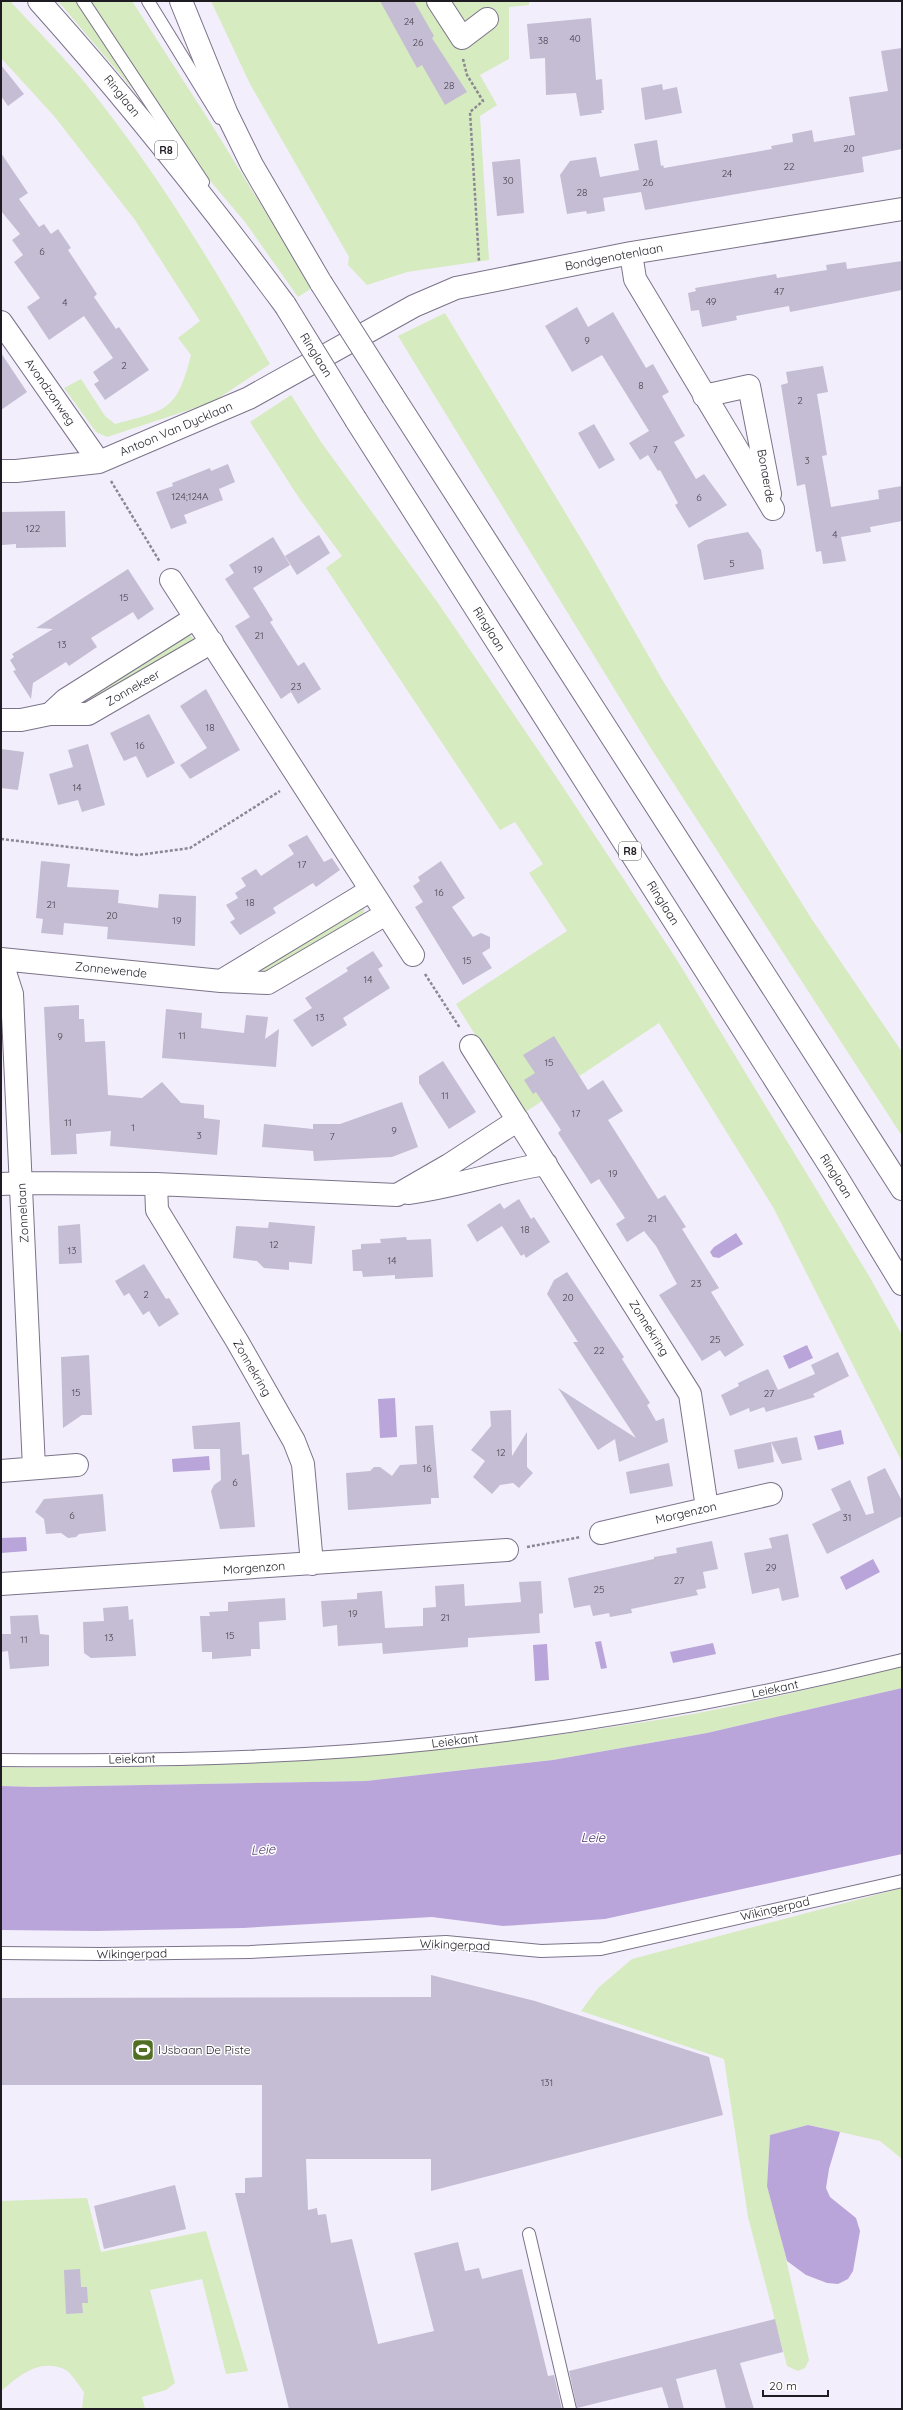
<svg xmlns="http://www.w3.org/2000/svg" width="903" height="2410" viewBox="0 0 903 2410" font-family="Quicksand,sans-serif">
<rect width="100%" height="100%" fill="#f3eefc"/>
<path fill="#d6ebbf" d="M 1,1 L 10,1 C 35,28 62,55 85,83 C 157,171 213,266 270,364 L 213,402 L 107,437 L 96,432 L 64,388 L 81,379 L 105,416 L 115,424 C 167,410 177,411 191,355 L 178,338 L 200,321 L 135,220 L 54,116 L 1,58 Z
M 58,1 L 132,1 L 210,122 L 312,288 L 298,297 L 245,222 Z
M 211,1 L 529,1 L 529,5 L 509,7 L 509,59 L 480,75 L 497,105 L 480,116 L 489,260 L 407,272 L 367,285 L 348,265 L 349,257 L 250,84 Z
M 445,313 L 589,552 L 663,681 L 811,918 L 902,1052 L 902,1136 L 650,747 L 398,336 Z
M 291,395 L 321,442 L 438,603 L 553,772 L 677,960 L 869,1276 L 902,1335 L 902,1462 L 773,1207 L 659,1023 L 524,1113 L 456,1004 L 567,931 L 529,873 L 543,864 L 515,822 L 500,830 L 326,568 L 342,556 L 299,498 L 250,422 Z
M 186,632 L 193,638 L 193,643 L 90,701 L 88,697 Z
M 361,906 L 364,908 L 364,913 L 268,975 L 262,970 L 261,964 Z
M 902,1666 L 902,1688 L 707,1733 L 553,1760 L 366,1781 L 34,1787 L 1,1786 L 1,1767 C 118,1770 236,1765 353,1756 C 466,1747 580,1734 693,1714 C 763,1701 833,1683 902,1666 Z
M 902,1888 L 902,2159 L 880,2141 L 809,2125 L 770,2135 L 767,2186 L 780,2233 L 809,2360 L 805,2368 L 798,2371 L 787,2366 L 748,2217 L 724,2059 L 581,2011 L 598,1988 L 632,1959 Z
M 87,2198 L 101,2252 L 206,2231 L 248,2371 L 226,2374 L 202,2279 L 150,2290 L 175,2383 L 166,2390 L 142,2397 L 145,2409 L 82,2409 L 84,2392 C 79,2386 72,2374 66,2370 C 40,2357 19,2376 1,2391 L 1,2201 Z"/>
<path fill="#b9a5da" d="M 736,1233 L 743,1244 L 719,1258 L 713,1257 L 710,1252 L 714,1247 Z
M 807,1345 L 813,1358 L 789,1369 L 783,1356 Z
M 395,1398 L 397,1437 L 380,1438 L 378,1399 Z
M 841,1430 L 844,1444 L 818,1450 L 814,1436 Z
M 209,1456 L 210,1470 L 173,1472 L 172,1459 Z
M 26,1537 L 27,1551 L 1,1553 L 1,1538 Z
M 873,1559 L 880,1572 L 846,1590 L 840,1577 Z
M 601,1641 L 607,1668 L 601,1669 L 595,1642 Z
M 713,1643 L 716,1654 L 673,1663 L 670,1652 Z
M 547,1644 L 549,1680 L 535,1681 L 533,1645 Z
M 902,1688 L 902,1854 L 605,1919 L 503,1926 L 432,1917 L 243,1928 L 96,1931 L 1,1930 L 1,1786 L 34,1787 L 366,1781 L 553,1760 L 707,1733 Z
M 808,2125 L 840,2132 L 829,2169 L 826,2188 L 830,2197 L 856,2218 L 860,2231 L 853,2271 L 848,2279 L 838,2284 L 827,2283 L 806,2275 L 787,2261 L 767,2186 L 770,2135 Z"/>
<path fill="#c5bdd4" d="M 380,1 L 414,1 L 434,36 L 432,38 L 467,92 L 445,105 L 422,65 L 417,68 Z
M 591,18 L 596,80 L 602,79 L 604,110 L 601,110 L 602,113 L 580,116 L 576,93 L 546,95 L 545,58 L 530,59 L 527,24 Z
M 902,48 L 902,149 L 862,157 L 864,172 L 645,210 L 641,192 L 603,198 L 605,211 L 587,214 L 586,211 L 567,214 L 560,175 L 570,161 L 596,157 L 600,177 L 639,170 L 634,144 L 657,140 L 661,166 L 663,165 L 664,168 L 772,149 L 771,146 L 793,142 L 792,134 L 812,130 L 814,142 L 855,135 L 849,97 L 888,91 L 881,51 Z
M 1,65 L 24,94 L 8,106 L 1,96 Z
M 662,84 L 663,90 L 677,87 L 682,113 L 645,120 L 641,88 Z
M 1,153 L 28,193 L 19,199 L 39,227 L 44,224 L 51,234 L 58,229 L 71,248 L 68,250 L 97,294 L 94,297 L 116,329 L 119,327 L 149,370 L 105,400 L 94,384 L 99,381 L 93,372 L 113,358 L 84,316 L 49,340 L 27,307 L 40,298 L 14,262 L 23,255 L 12,240 L 20,234 L 1,211 Z
M 520,159 L 524,213 L 497,216 L 492,162 Z
M 902,261 L 902,290 L 790,312 L 789,306 L 736,316 L 737,320 L 702,327 L 699,310 L 691,311 L 688,293 L 696,291 L 695,288 L 776,274 L 777,278 L 827,270 L 826,265 L 846,262 L 847,269 Z
M 577,307 L 588,327 L 613,312 L 646,368 L 653,364 L 669,392 L 662,396 L 685,436 L 674,442 L 696,479 L 704,474 L 727,505 L 689,528 L 675,505 L 678,503 L 660,470 L 658,471 L 648,455 L 640,460 L 629,443 L 649,431 L 602,355 L 572,372 L 545,326 Z
M 1,353 L 27,392 L 1,410 Z
M 823,366 L 828,392 L 817,394 L 827,455 L 822,456 L 831,507 L 879,499 L 878,490 L 902,486 L 902,521 L 870,527 L 871,532 L 841,537 L 846,561 L 823,564 L 821,551 L 816,552 L 805,484 L 797,486 L 781,385 L 788,383 L 786,372 Z
M 594,424 L 615,460 L 599,469 L 578,433 Z
M 228,464 L 235,482 L 219,489 L 223,500 L 184,515 L 187,523 L 171,529 L 156,492 L 173,486 L 172,483 L 210,468 L 211,471 Z
M 65,511 L 66,547 L 16,548 L 16,544 L 2,545 L 1,512 Z
M 748,532 L 761,550 L 764,569 L 704,580 L 697,545 L 705,540 Z
M 319,535 L 330,553 L 297,575 L 285,556 Z
M 273,537 L 290,565 L 253,588 L 273,620 L 270,622 L 298,666 L 304,662 L 321,689 L 298,704 L 291,692 L 281,699 L 235,626 L 250,617 L 225,579 L 234,573 L 229,565 Z
M 128,569 L 154,609 L 138,620 L 133,612 L 91,638 L 97,647 L 69,666 L 66,662 L 33,683 L 31,699 L 13,671 L 16,670 L 10,660 L 14,657 L 12,654 L 53,629 L 36,628 Z
M 206,689 L 240,750 L 190,779 L 180,765 L 207,748 L 180,706 Z
M 149,714 L 175,763 L 147,778 L 136,756 L 124,761 L 110,733 Z
M 88,744 L 105,805 L 82,812 L 78,800 L 58,805 L 49,774 L 73,767 L 68,750 Z
M 1,749 L 24,752 L 18,790 L 1,788 Z
M 307,835 L 324,862 L 332,858 L 340,870 L 316,887 L 313,883 L 273,908 L 276,913 L 240,935 L 230,922 L 235,919 L 226,905 L 238,898 L 235,893 L 246,886 L 241,878 L 256,869 L 261,876 L 294,854 L 288,845 Z
M 41,861 L 70,864 L 67,887 L 119,890 L 118,903 L 158,908 L 159,894 L 196,896 L 195,946 L 107,939 L 108,927 L 64,923 L 63,935 L 41,933 L 43,919 L 36,918 Z
M 441,861 L 465,898 L 452,907 L 473,937 L 481,933 L 490,937 L 490,948 L 482,953 L 492,968 L 463,985 L 415,907 L 423,902 L 413,886 L 420,881 L 418,877 Z
M 373,951 L 383,966 L 378,969 L 390,988 L 343,1018 L 347,1025 L 312,1047 L 293,1020 L 312,1008 L 305,998 L 348,971 L 346,968 Z
M 79,1005 L 79,1019 L 84,1019 L 85,1042 L 105,1041 L 108,1095 L 142,1098 L 162,1082 L 181,1103 L 204,1105 L 204,1118 L 220,1120 L 217,1155 L 110,1146 L 111,1131 L 76,1134 L 77,1154 L 51,1155 L 44,1007 Z
M 166,1009 L 202,1013 L 201,1028 L 244,1033 L 246,1015 L 268,1017 L 265,1039 L 279,1029 L 276,1067 L 162,1058 Z
M 554,1036 L 588,1090 L 603,1080 L 623,1111 L 608,1120 L 658,1199 L 665,1195 L 686,1227 L 682,1229 L 719,1288 L 711,1292 L 744,1345 L 725,1357 L 720,1350 L 702,1361 L 659,1295 L 677,1284 L 656,1246 L 644,1231 L 627,1242 L 616,1224 L 625,1218 L 599,1179 L 591,1184 L 558,1133 L 561,1130 L 536,1092 L 533,1094 L 524,1080 L 535,1073 L 523,1055 Z
M 443,1061 L 476,1112 L 449,1129 L 419,1083 L 419,1076 Z
M 402,1102 L 418,1147 L 392,1157 L 314,1161 L 313,1151 L 262,1147 L 264,1124 L 313,1129 L 313,1124 L 340,1124 Z
M 519,1199 L 531,1219 L 534,1217 L 550,1242 L 526,1258 L 524,1254 L 521,1256 L 502,1226 L 477,1242 L 467,1225 L 500,1203 L 504,1209 Z
M 269,1222 L 315,1226 L 312,1264 L 289,1262 L 289,1270 L 264,1268 L 257,1261 L 233,1258 L 236,1226 L 268,1228 Z
M 80,1224 L 82,1263 L 59,1264 L 58,1226 Z
M 406,1237 L 407,1240 L 431,1239 L 433,1277 L 395,1279 L 395,1275 L 363,1277 L 362,1271 L 353,1271 L 352,1250 L 361,1249 L 361,1244 L 381,1243 L 380,1239 Z
M 144,1264 L 166,1299 L 169,1298 L 179,1314 L 159,1327 L 149,1311 L 143,1315 L 129,1293 L 124,1296 L 115,1281 Z
M 567,1272 L 624,1357 L 622,1359 L 650,1403 L 647,1405 L 656,1421 L 664,1418 L 668,1442 L 619,1462 L 615,1439 L 598,1450 L 558,1388 L 636,1438 L 573,1342 L 578,1342 L 547,1294 L 554,1280 Z
M 838,1352 L 849,1376 L 813,1394 L 815,1397 L 766,1412 L 764,1407 L 750,1412 L 749,1408 L 730,1416 L 721,1395 L 739,1386 L 738,1383 L 768,1369 L 778,1390 L 815,1374 L 811,1365 Z
M 89,1355 L 92,1415 L 82,1415 L 63,1428 L 61,1357 Z
M 511,1410 L 512,1456 L 527,1432 L 527,1467 L 533,1473 L 519,1488 L 513,1483 L 500,1485 L 492,1494 L 473,1477 L 485,1461 L 471,1450 L 491,1426 L 490,1411 Z
M 240,1422 L 242,1455 L 249,1454 L 255,1527 L 220,1529 L 211,1491 L 214,1485 L 221,1480 L 220,1449 L 194,1449 L 192,1426 Z
M 433,1425 L 439,1498 L 431,1498 L 431,1504 L 348,1510 L 346,1473 L 370,1471 L 374,1467 L 380,1467 L 392,1476 L 400,1465 L 417,1464 L 415,1426 Z
M 797,1437 L 802,1460 L 782,1464 L 771,1442 Z
M 771,1442 L 774,1462 L 738,1469 L 734,1450 Z
M 669,1463 L 673,1486 L 630,1494 L 626,1472 Z
M 885,1468 L 902,1501 L 902,1516 L 827,1554 L 812,1524 L 841,1510 L 831,1489 L 850,1480 L 866,1515 L 874,1513 L 867,1477 Z
M 103,1494 L 106,1531 L 79,1534 L 76,1537 L 68,1538 L 61,1533 L 46,1534 L 44,1519 L 35,1512 L 44,1499 Z
M 788,1534 L 799,1597 L 782,1601 L 779,1588 L 752,1594 L 744,1553 L 772,1548 L 769,1538 Z
M 712,1541 L 718,1569 L 703,1572 L 706,1588 L 696,1590 L 698,1595 L 631,1609 L 632,1613 L 610,1617 L 609,1613 L 593,1616 L 590,1605 L 574,1608 L 568,1578 L 654,1559 L 654,1557 L 677,1553 L 676,1548 Z
M 541,1581 L 543,1613 L 539,1614 L 540,1633 L 468,1638 L 468,1647 L 383,1654 L 382,1643 L 338,1646 L 337,1625 L 323,1627 L 321,1601 L 357,1599 L 357,1593 L 382,1591 L 385,1628 L 423,1626 L 423,1608 L 436,1607 L 435,1586 L 464,1584 L 465,1606 L 521,1602 L 519,1582 Z
M 285,1598 L 286,1620 L 259,1622 L 260,1649 L 251,1649 L 251,1656 L 212,1659 L 212,1652 L 202,1652 L 200,1616 L 210,1616 L 209,1612 L 228,1611 L 228,1602 Z
M 128,1606 L 129,1620 L 133,1619 L 136,1656 L 91,1658 L 84,1653 L 83,1622 L 104,1621 L 103,1608 Z
M 38,1615 L 40,1634 L 49,1635 L 49,1666 L 10,1669 L 8,1651 L 1,1652 L 1,1634 L 11,1634 L 10,1616 Z
M 431,1975 L 535,2001 L 709,2057 L 723,2115 L 431,2191 L 431,2159 L 306,2159 L 308,2210 L 317,2208 L 318,2215 L 326,2214 L 331,2243 L 352,2239 L 378,2344 L 434,2331 L 414,2253 L 458,2242 L 465,2271 L 479,2268 L 482,2279 L 522,2269 L 548,2376 L 554,2375 L 562,2409 L 289,2409 L 235,2193 L 245,2193 L 245,2178 L 262,2177 L 262,2085 L 1,2085 L 1,1998 L 431,1997 Z
M 175,2185 L 186,2229 L 104,2249 L 94,2206 Z
M 80,2269 L 81,2287 L 87,2287 L 88,2303 L 82,2303 L 83,2313 L 66,2314 L 64,2270 Z
M 775,2319 L 783,2352 L 740,2363 L 754,2409 L 726,2409 L 716,2369 L 676,2379 L 684,2409 L 669,2409 L 662,2387 L 577,2408 L 569,2371 Z"/>
<g fill="none" stroke-linecap="round" stroke-linejoin="round">
<g stroke="#7b7389" stroke-width="14">
<path id="lane" d="M 83,1 L 203,182
M 148,1 L 220,118
M 1,1760 C 143,1761 288,1759 430,1744 C 589,1727 746,1698 902,1660
M 1,1953 L 101,1954 L 250,1952 L 446,1942 L 541,1951 L 601,1949 L 902,1881
M 529,2234 L 570,2409"/>
</g>
<g stroke="#7b7389" stroke-width="24">
<path id="street" d="M 438,1 L 462,38 L 487,19
M 631,253 L 635,279 L 773,509
M 1,322 L 99,462
M 704,396 L 749,386 L 770,494
M 1,471 L 16,471 L 99,462 L 249,398 L 414,306 L 456,288 L 631,253 L 902,209
M 171,580 L 413,955
M 50,714 L 65,700 L 195,618
M 1,720 L 21,720 L 50,714 L 88,714 L 212,642
M 1,959 L 221,981 L 268,983 L 386,914
M 1,960 L 12,994 L 34,1468
M 221,981 L 371,890
M 471,1046 L 690,1394 L 707,1508
M 1,1184 L 22,1183 L 156,1184 L 397,1195 L 449,1165 L 518,1120
M 156,1184 L 157,1210 L 237,1341 L 294,1441 L 303,1464 L 312,1564
M 408,1193 C 455,1187 499,1171 546,1164
M 1,1471 L 77,1465
M 601,1533 L 771,1494
M 1,1584 L 507,1550"/>
</g>
<g stroke="#7b7389" stroke-width="24">
<path id="highway" d="M 39,1 C 126,98 207,200 285,305
M 181,1 L 226,112 L 252,165 L 321,283
M 393,396 L 902,1189
M 356,420 L 835,1174 L 902,1284"/>
</g>
<path stroke="#8c8893" stroke-width="2.5" stroke-dasharray="3 2" stroke-linecap="butt" d="M 463,59 L 467,75 L 483,101 L 470,112 L 479,261
M 111,481 L 160,562
M 1,839 L 138,855 L 190,848 L 280,791
M 425,974 L 460,1028
M 527,1547 L 581,1537"/>
<use href="#lane" stroke="#fff" stroke-width="12"/>
<use href="#street" stroke="#fff" stroke-width="22"/>
<use href="#highway" stroke="#fff" stroke-width="22"/>
<g stroke="#7b7389" stroke-width="24" stroke-linecap="butt">
<path id="highway-bridge" d="M 321,283 L 393,396
M 285,305 L 356,420"/>
</g>
<use href="#highway-bridge" stroke="#fff" stroke-width="22"/>
</g>
<defs>
<g id="stadium-square" transform="scale(1.15)"><rect x="-9" y="-9" width="18" height="18" rx="4" fill="#516f24" stroke="#fefefe"/><path d="M0-5a6.5 5 0 1 0 0 10a6.5 5 0 1 0 0-10ZM-3.5-1.8h7v3.6h-7Z" fill="#fff"/></g>
</defs>
<g fill-rule="evenodd">
<use href="#stadium-square" x="143" y="2050"/>
</g>
<g text-anchor="middle" stroke-width="3" stroke-linejoin="round" paint-order="stroke">
<g font-size="10" fill="#48444f">
<text x="409" y="25">24</text>
<text x="575" y="42">40</text>
<text x="543" y="44">38</text>
<text x="418" y="46">26</text>
<text x="449" y="89">28</text>
<text x="849" y="152">20</text>
<text x="789" y="170">22</text>
<text x="727" y="177">24</text>
<text x="508" y="184">30</text>
<text x="648" y="186">26</text>
<text x="582" y="196">28</text>
<text x="42" y="255">6</text>
<text x="779" y="295">47</text>
<text x="711" y="305">49</text>
<text x="65" y="306">4</text>
<text x="587" y="344">9</text>
<text x="124" y="369">2</text>
<text x="641" y="389">8</text>
<text x="800" y="404">2</text>
<text x="655" y="453">7</text>
<text x="807" y="464">3</text>
<text x="190" y="500">124;124A</text>
<text x="699" y="501">6</text>
<text x="33" y="532">122</text>
<text x="835" y="538">4</text>
<text x="732" y="567">5</text>
<text x="258" y="573">19</text>
<text x="124" y="601">15</text>
<text x="259" y="639">21</text>
<text x="62" y="648">13</text>
<text x="296" y="690">23</text>
<text x="210" y="731">18</text>
<text x="140" y="749">16</text>
<text x="77" y="791">14</text>
<text x="302" y="868">17</text>
<text x="439" y="896">16</text>
<text x="250" y="906">18</text>
<text x="51" y="908">21</text>
<text x="112" y="919">20</text>
<text x="177" y="924">19</text>
<text x="467" y="964">15</text>
<text x="368" y="983">14</text>
<text x="320" y="1021">13</text>
<text x="182" y="1039">11</text>
<text x="60" y="1040">9</text>
<text x="549" y="1066">15</text>
<text x="445" y="1099">11</text>
<text x="576" y="1117">17</text>
<text x="68" y="1126">11</text>
<text x="133" y="1131">1</text>
<text x="394" y="1134">9</text>
<text x="199" y="1139">3</text>
<text x="332" y="1140">7</text>
<text x="613" y="1177">19</text>
<text x="652" y="1222">21</text>
<text x="525" y="1233">18</text>
<text x="274" y="1248">12</text>
<text x="72" y="1254">13</text>
<text x="392" y="1264">14</text>
<text x="696" y="1287">23</text>
<text x="146" y="1298">2</text>
<text x="568" y="1301">20</text>
<text x="715" y="1343">25</text>
<text x="599" y="1354">22</text>
<text x="76" y="1396">15</text>
<text x="769" y="1397">27</text>
<text x="501" y="1456">12</text>
<text x="427" y="1472">16</text>
<text x="235" y="1486">6</text>
<text x="72" y="1519">6</text>
<text x="847" y="1521">31</text>
<text x="771" y="1571">29</text>
<text x="679" y="1584">27</text>
<text x="599" y="1593">25</text>
<text x="353" y="1617">19</text>
<text x="445" y="1621">21</text>
<text x="230" y="1639">15</text>
<text x="109" y="1641">13</text>
<text x="24" y="1643">11</text>
<text x="547" y="2086">131</text>
</g>
<g fill="#fefefe" stroke="#615f65" stroke-width="1">
<rect x="155" y="141" width="22" height="18" rx="3"/>
<rect x="619" y="842" width="22" height="18" rx="3"/>
</g>
<g font-size="11" font-weight="bold" fill="#1e1b23">
<text x="166" y="154">R8</text>
<text x="630" y="855">R8</text>
</g>
<g font-size="12" fill="#1e1b23" stroke="#fefefe">
<text transform="translate(122 96) rotate(51)" y="4">Ringlaan</text>
<text transform="translate(614 257) rotate(-11)" y="4">Bondgenotenlaan</text>
<text transform="translate(316 355) rotate(58)" y="4">Ringlaan</text>
<text transform="translate(50 392) rotate(55)" y="4">Avondzonweg</text>
<text transform="translate(176 429) rotate(-23)" y="4">Antoon Van Dycklaan</text>
<text transform="translate(766 476) rotate(80)" y="4">Bonaerde</text>
<text transform="translate(489 629) rotate(58)" y="4">Ringlaan</text>
<text transform="translate(133 688) rotate(-30)" y="4">Zonnekeer</text>
<text transform="translate(663 903) rotate(58)" y="4">Ringlaan</text>
<text transform="translate(111 970) rotate(6)" y="4">Zonnewende</text>
<text transform="translate(836 1176) rotate(58)" y="4">Ringlaan</text>
<text transform="translate(23 1213) rotate(-93)" y="4">Zonnelaan</text>
<text transform="translate(649 1328) rotate(58)" y="4">Zonnekring</text>
<text transform="translate(252 1368) rotate(60)" y="4">Zonnekring</text>
<text transform="translate(686 1513) rotate(-13)" y="4">Morgenzon</text>
<text transform="translate(254 1568) rotate(-4)" y="4">Morgenzon</text>
<text transform="translate(775 1689) rotate(-12)" y="4">Leiekant</text>
<text transform="translate(455 1741) rotate(-7)" y="4">Leiekant</text>
<text transform="translate(132 1759) rotate(-1)" y="4">Leiekant</text>
<text transform="translate(775 1909) rotate(-13)" y="4">Wikingerpad</text>
<text transform="translate(455 1945) rotate(2)" y="4">Wikingerpad</text>
<text transform="translate(132 1954) rotate(-1)" y="4">Wikingerpad</text>
</g>
<g font-size="12" fill="#1e1b23" stroke="#fefefe" text-anchor="start">
<text x="158" y="2054">IJsbaan De Piste</text>
</g>
<g font-size="13" font-style="italic" fill="#4e3272" stroke="#fefefe">
<text x="593" y="1842">Leie</text>
<text transform="translate(263 1849) rotate(-3)" y="5">Leie</text>
</g>
</g>
<rect width="903" height="2410" fill="none" stroke="#1e1b23" stroke-width="4"/>
<path d="M763 2390v6h65v-6" fill="none" stroke="#1e1b23" stroke-width="2"/>
<text x="769" y="2390" font-size="12" fill="#1e1b23" stroke="#fefefe" stroke-width="3" paint-order="stroke">20 m</text>
</svg>
